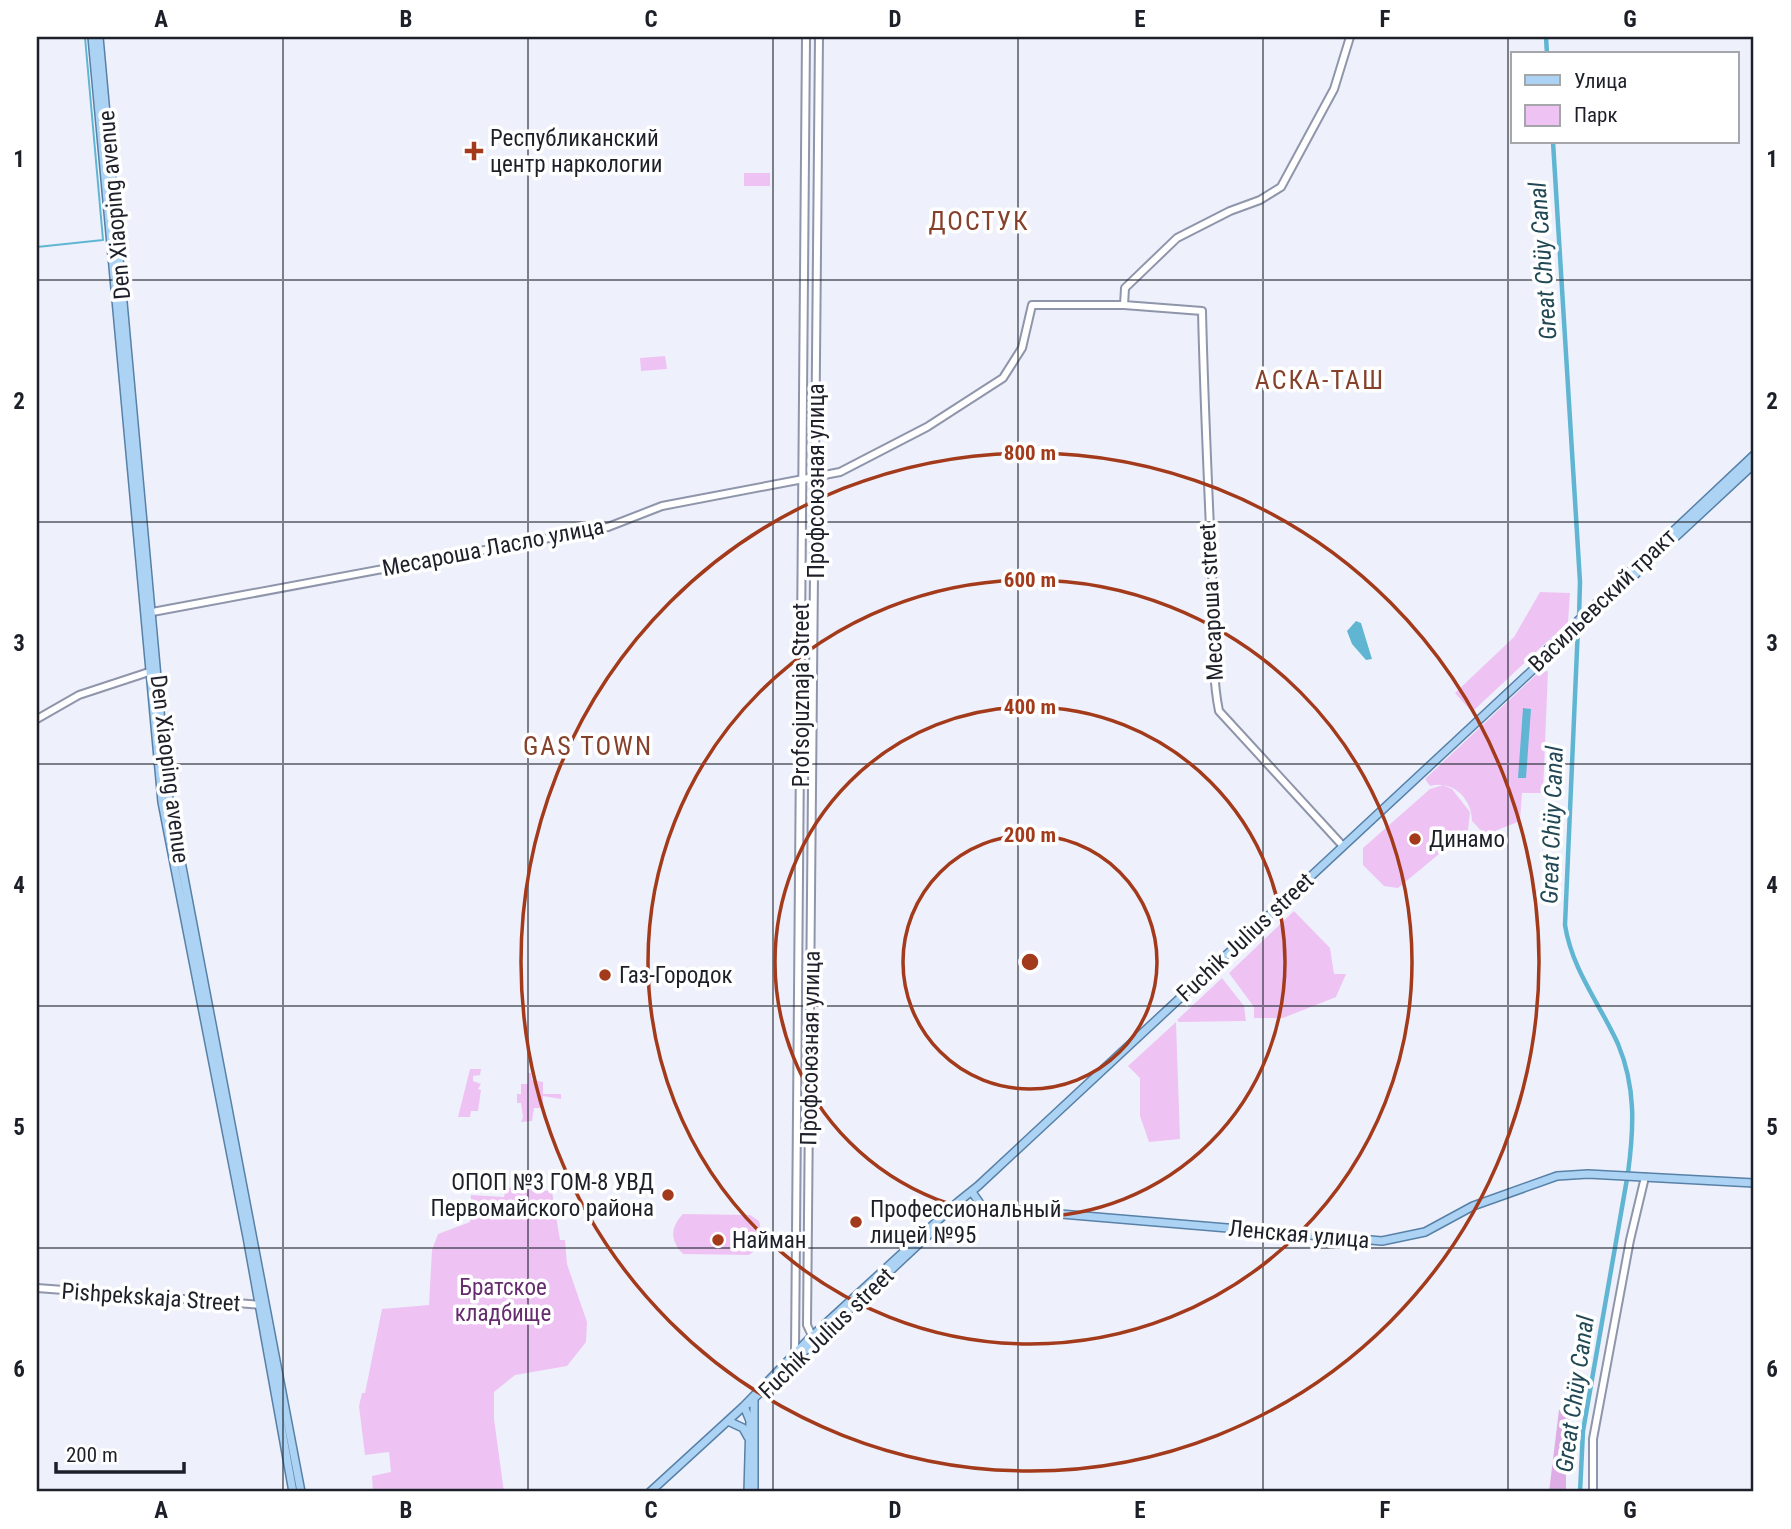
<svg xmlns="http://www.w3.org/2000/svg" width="1791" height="1529" viewBox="0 0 1791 1529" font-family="'Roboto Condensed',sans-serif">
<rect width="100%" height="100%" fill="#eef1fb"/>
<path fill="#eec3f4" d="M 744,173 L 770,173 L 770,186 L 744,186 Z
M 665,356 L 667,369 L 641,371 L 640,358 Z
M 1540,592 L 1570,593 L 1568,622 L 1472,712 L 1455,693 L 1514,637 Z
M 1548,671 L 1543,793 L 1522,793 L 1520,821 L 1485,835 L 1472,821 C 1472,798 1452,780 1430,786 L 1425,779 L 1539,672 Z
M 1443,785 L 1452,789 L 1470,812 L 1468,830 L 1398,888 L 1384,886 L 1363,865 L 1363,848 L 1430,789 Z
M 1294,911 L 1330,948 L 1334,974 L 1346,974 L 1336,997 L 1283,1018 L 1254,1018 L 1254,1007 L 1229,973 Z
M 1222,978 L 1244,1006 L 1246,1021 L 1179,1022 L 1177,1020 Z
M 1176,1022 L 1180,1139 L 1149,1142 L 1140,1116 L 1140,1078 L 1128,1066 Z
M 470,1069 L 481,1069 L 480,1075 L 473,1076 L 473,1081 L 481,1084 L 478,1089 L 481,1090 L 478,1111 L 471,1111 L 470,1117 L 458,1117 Z
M 528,1073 L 531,1073 L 532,1080 L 543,1082 L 543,1094 L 561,1094 L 561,1099 L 543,1096 L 543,1108 L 534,1108 L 532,1121 L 521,1122 L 523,1117 L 521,1103 L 517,1103 L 517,1094 L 521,1094 L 521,1084 L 528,1084 Z
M 506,1187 L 552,1191 L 560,1240 L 565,1240 L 567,1264 L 587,1322 L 586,1342 L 567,1366 L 515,1375 L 494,1392 L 494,1419 L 504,1492 L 373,1492 L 372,1476 L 391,1472 L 389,1452 L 365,1455 L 359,1406 L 362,1393 L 365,1393 L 382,1309 L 429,1305 L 432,1250 L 438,1234 L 470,1222 L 471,1195 L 504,1197 Z
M 683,1214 L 750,1215 L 759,1221 L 762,1234 L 760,1246 L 749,1255 L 683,1254 C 670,1241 670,1227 683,1214 Z"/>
<path fill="#deade5" d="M 1559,1410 L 1571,1410 L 1566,1449 L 1566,1492 L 1549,1492 Z"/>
<path fill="#60b6d2" d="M 1356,621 L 1361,623 L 1372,659 L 1366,660 L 1352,644 L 1347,631 Z
M 1523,708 L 1531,709 L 1526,778 L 1518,778 Z"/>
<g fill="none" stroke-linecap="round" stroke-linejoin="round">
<path stroke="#60b6d2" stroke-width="2" d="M 37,247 L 103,240 L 85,37"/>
<path stroke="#60b6d2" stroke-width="4.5" d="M 1546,37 L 1547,54
M 1553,142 L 1580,582 L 1579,618
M 1578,627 L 1565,925 C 1572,970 1600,1004 1618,1044 C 1636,1087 1634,1128 1628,1173 L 1583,1431 L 1580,1492"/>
<g stroke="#8f95ab" stroke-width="10">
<path id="minor" d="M 1124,305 L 1125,288 L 1177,238 L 1230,211 L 1260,200 L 1281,187 L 1334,89 L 1350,37
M 147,613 L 608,527 L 662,506 L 840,472 L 927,427 L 1003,378 L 1022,348 L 1032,305 L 1124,305 L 1202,311 C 1204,398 1208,485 1212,573 C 1215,619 1210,666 1219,711 L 1342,845
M 37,719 L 79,695 L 155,670
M 37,1288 L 262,1305
M 814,1340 L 807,1325 L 819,37
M 795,1353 L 806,37
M 1593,1492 L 1593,1439 L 1630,1240 L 1645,1177"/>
</g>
<g stroke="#5881a8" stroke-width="10">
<path id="major" d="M 92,37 L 162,802 L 247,1237 L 293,1492
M 99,37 L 167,788 L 301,1492
M 1548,649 L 1754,455
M 972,1192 L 981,1205 L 988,1208 L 1382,1241 L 1425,1232 L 1473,1206 L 1557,1176 L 1588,1174 L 1754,1183
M 754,1399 L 754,1492
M 748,1404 L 938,1226
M 744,1406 L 750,1421 L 748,1492
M 728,1421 L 743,1428 L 748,1437
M 650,1492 L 744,1406 L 811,1337 L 958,1202 L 978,1186 L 1754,464"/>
</g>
<use href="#minor" stroke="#fff" stroke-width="6"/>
<use href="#major" stroke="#add3f4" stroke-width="7"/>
</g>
<path fill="none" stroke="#1e2029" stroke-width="2" stroke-opacity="0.55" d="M 283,37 L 283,1492M 528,37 L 528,1492M 773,37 L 773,1492M 1018,37 L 1018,1492M 1263,37 L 1263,1492M 1508,37 L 1508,1492M 37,280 L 1754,280M 37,522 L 1754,522M 37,764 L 1754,764M 37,1006 L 1754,1006M 37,1248 L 1754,1248"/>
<g fill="none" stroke="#a23a1b" stroke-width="3.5">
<circle cx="1030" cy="962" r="127"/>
<circle cx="1030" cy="962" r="255"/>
<circle cx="1030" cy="962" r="382"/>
<circle cx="1030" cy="962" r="509"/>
</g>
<g fill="#a23a1b" stroke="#fff" stroke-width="2.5">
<path d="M470.5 140.5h7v7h7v7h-7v7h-7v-7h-7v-7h7z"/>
<circle cx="1415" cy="839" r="7"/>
<circle cx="605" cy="975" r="7"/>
<circle cx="668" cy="1195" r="7"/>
<circle cx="856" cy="1222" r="7"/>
<circle cx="718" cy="1240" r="7"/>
</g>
<g text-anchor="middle" stroke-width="7" stroke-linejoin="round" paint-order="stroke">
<g font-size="23" fill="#1e2029" stroke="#fff" text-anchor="start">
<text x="490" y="146">Республиканский<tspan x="490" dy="26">центр наркологии</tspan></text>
<text x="1429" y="847">Динамо</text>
<text x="619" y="983">Газ-Городок</text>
<text x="654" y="1190" text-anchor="end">ОПОП №3 ГОМ-8 УВД<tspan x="654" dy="26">Первомайского района</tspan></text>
<text x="870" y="1217">Профессиональный<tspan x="870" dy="26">лицей №95</tspan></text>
<text x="732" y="1248">Найман</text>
</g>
<g font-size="23" fill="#1e2029" stroke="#fff">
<text transform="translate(114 205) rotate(-95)" y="8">Den Xiaoping avenue</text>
<text transform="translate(816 481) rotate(-90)" y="8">Профсоюзная улица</text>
<text transform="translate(493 547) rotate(-11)" y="8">Месароша Ласло улица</text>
<text transform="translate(1602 600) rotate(-44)" y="8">Васильевский тракт</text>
<text transform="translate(1211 602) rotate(-93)" y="8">Месароша street</text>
<text transform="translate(801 695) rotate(-90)" y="8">Profsojuznaja Street</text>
<text transform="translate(170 769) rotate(83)" y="8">Den Xiaoping avenue</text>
<text transform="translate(1245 937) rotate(-43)" y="8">Fuchik Julius street</text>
<text transform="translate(810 1048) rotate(-89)" y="8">Профсоюзная улица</text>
<text transform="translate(1299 1234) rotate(5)" y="8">Ленская улица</text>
<text transform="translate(151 1297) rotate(4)" y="8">Pishpekskaja Street</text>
<text transform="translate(826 1333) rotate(-44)" y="8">Fuchik Julius street</text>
</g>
<g font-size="23" fill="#652c6e" stroke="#fff">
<text x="503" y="1295">Братское<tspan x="503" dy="26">кладбище</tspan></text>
</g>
<g font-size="24" font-style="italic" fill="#214855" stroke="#fff">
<text transform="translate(1543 261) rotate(-94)" y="8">Great Chüy Canal</text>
<text transform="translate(1552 825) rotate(-88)" y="8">Great Chüy Canal</text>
<text transform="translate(1575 1394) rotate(-82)" y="8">Great Chüy Canal</text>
</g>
<g font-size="26" letter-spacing="2" fill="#86412d" stroke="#fff">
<text x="979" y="230">ДОСТУК</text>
<text x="1320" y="389">АСКА-ТАШ</text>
<text x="588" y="755">GAS TOWN</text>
</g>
</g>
<circle cx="1030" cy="962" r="10" fill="#a23a1b" stroke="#fff" stroke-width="3.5"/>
<g font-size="21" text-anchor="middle" font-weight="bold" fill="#a23a1b" stroke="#fff" stroke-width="7" stroke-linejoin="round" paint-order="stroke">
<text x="1030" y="460">800 m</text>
<text x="1030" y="587">600 m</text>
<text x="1030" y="714">400 m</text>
<text x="1030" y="842">200 m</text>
</g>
<rect width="1791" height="1529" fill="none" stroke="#ffffff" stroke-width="77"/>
<rect x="1511" y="52" width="228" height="91" fill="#ffffff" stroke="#a5a6a9" stroke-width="2"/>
<rect x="1525" y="75" width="35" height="10" fill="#add3f4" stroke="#a5a6a9" stroke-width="2"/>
<text x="1574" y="88" font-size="21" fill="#1e2029">Улица</text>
<rect x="1525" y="105" width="35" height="21" fill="#eec3f4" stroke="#a5a6a9" stroke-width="2"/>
<text x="1574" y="122" font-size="21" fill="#1e2029">Парк</text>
<path d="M56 1462v10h128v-10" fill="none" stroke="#1e2029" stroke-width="3.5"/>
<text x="66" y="1462" font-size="21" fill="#1e2029" stroke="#ffffff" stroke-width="5" paint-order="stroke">200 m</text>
<rect x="38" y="38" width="1714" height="1452" fill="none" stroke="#1e2029" stroke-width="2.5"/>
<g font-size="23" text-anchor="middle" font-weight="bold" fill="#1e2029">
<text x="161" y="27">A</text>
<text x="406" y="27">B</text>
<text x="651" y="27">C</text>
<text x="895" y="27">D</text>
<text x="1140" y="27">E</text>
<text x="1385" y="27">F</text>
<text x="1630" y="27">G</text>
<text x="19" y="167">1</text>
<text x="1772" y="167">1</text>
<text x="19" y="409">2</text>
<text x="1772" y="409">2</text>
<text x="19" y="651">3</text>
<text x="1772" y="651">3</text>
<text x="19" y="893">4</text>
<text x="1772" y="893">4</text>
<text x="19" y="1135">5</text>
<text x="1772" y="1135">5</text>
<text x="19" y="1377">6</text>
<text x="1772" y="1377">6</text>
<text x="161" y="1518">A</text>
<text x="406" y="1518">B</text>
<text x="651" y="1518">C</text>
<text x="895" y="1518">D</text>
<text x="1140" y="1518">E</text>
<text x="1385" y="1518">F</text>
<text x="1630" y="1518">G</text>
</g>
</svg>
